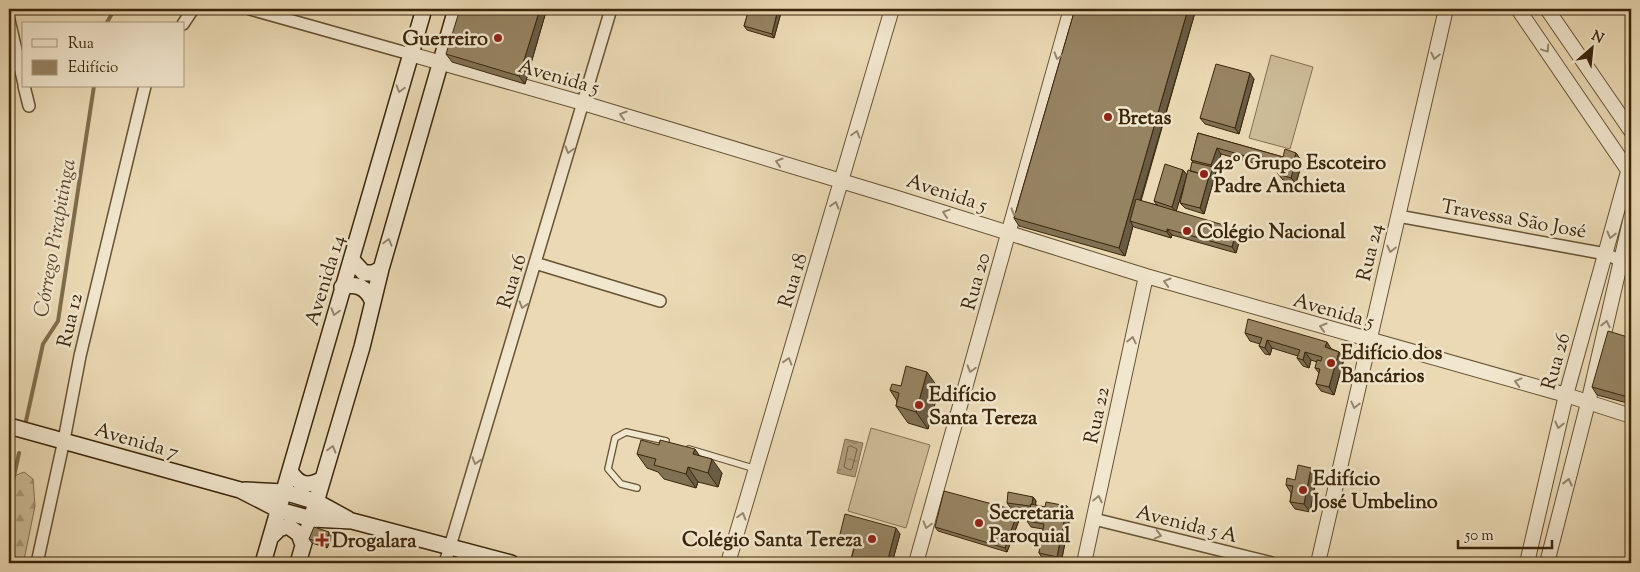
<svg xmlns="http://www.w3.org/2000/svg" width="1640" height="572" viewBox="0 0 1640 572" font-family="'Sorts Mill Goudy',serif">
<defs>
<pattern id="forest-firs" width="22" height="20" patternUnits="userSpaceOnUse" patternTransform="scale(1.25)"><rect width="22" height="20" fill="#ccbb97"/><path d="M5 1l3.5 6h-7zM16 11l3.5 6h-7z" fill="#a79879"/></pattern>
<pattern id="water-ripples" width="26" height="14" patternUnits="userSpaceOnUse" patternTransform="scale(1.25)"><rect width="26" height="14" fill="#ae9c7a"/><path d="M2 4q2-2 4 0t4 0M15 11q2-2 4 0t4 0" fill="none" stroke="#8f7f62"/></pattern>
</defs>
<rect width="100%" height="100%" fill="#ead9b4"/>
<filter id="stains"><feTurbulence type="fractalNoise" baseFrequency=".004" numOctaves="4"/><feColorMatrix values="0 0 0 0 .2 0 0 0 0 .09 0 0 0 0 .02 0 0 0 .5 -.17"/></filter>
<radialGradient id="worn" r=".72"><stop offset=".6" stop-color="#630" stop-opacity="0"/><stop offset="1" stop-color="#630" stop-opacity=".3"/></radialGradient>
<path fill="#ccbb97" stroke="#847050" d="M 1271,55 L 1313,67 L 1290,149 L 1249,138 Z
M 871,428 L 930,445 L 906,528 L 848,511 Z"/>
<path fill="url(#forest-firs)" stroke="#847050" d="M 24,472 L 33,479 L 35,506 L 24,560 L 22,563 L 9,563 L 9,478 Z"/>
<path fill="url(#water-ripples)" stroke="#806d4d" d="M 845,439 L 863,443 L 855,477 L 837,473 Z"/>
<g fill="none" stroke-linecap="round" stroke-linejoin="round">
<path stroke="#746142" stroke-width="1" d="M 851,446 L 857,449 L 852,469 L 850,470 L 844,467 L 848,447 Z"/>
<path stroke="#806d4d" stroke-width="4" d="M 106,24 L 113,12 L 123,9
M 26,421 L 43,344 L 58,321 L 94,86
M 9,499 L 19,453"/>
<g stroke="#675334" stroke-width="8">
<path id="service" d="M 689,449 L 756,469
M 637,488 L 621,484 L 608,469 L 615,438 L 626,432 L 666,441"/>
</g>
<g stroke="#675334" stroke-width="14">
<path id="minor" d="M 250,9 L 410,54
M 9,20 L 24,84
M 183,24 L 193,9
M 24,86 L 29,106
M 1398,216 L 1606,254 L 1621,261
M 535,263 L 660,301
M 1094,519 L 1272,563
M 37,563 L 64,440 L 80,356 L 145,86
M 445,563 L 611,9"/>
</g>
<g stroke="#675334" stroke-width="16">
<path id="tertiary" d="M 1518,9 L 1630,173
M 1547,9 L 1631,131
M 410,54 L 583,103 L 894,197 L 1146,276 L 1566,395 L 1631,416
M 728,563 L 892,9
M 916,563 L 1071,9
M 1084,563 L 1146,276
M 1318,563 L 1446,9
M 1527,563 L 1566,395 L 1631,161
M 1547,563 L 1588,403 L 1631,217"/>
</g>
<g stroke="#3b260a" stroke-width="18">
<path id="secondary" d="M 352,260 L 364,273 L 373,273 L 381,269
M 342,287 C 356,283 366,287 372,300
M 9,426 L 240,490 L 279,510 L 312,519 L 352,521 L 511,563
M 290,471 C 299,486 308,487 323,479
M 245,490 L 284,492 L 317,502 L 348,519
M 271,537 L 279,529 L 288,526 L 299,534 L 303,545
M 263,563 L 424,9
M 298,563 L 362,347 L 381,269 L 456,9"/>
</g>
<use href="#service" stroke="#f1e6ce" stroke-width="5.5"/>
<use href="#minor" stroke="#f1e6ce" stroke-width="11"/>
<use href="#tertiary" stroke="#f1e6ce" stroke-width="14"/>
<use href="#secondary" stroke="#f1e6ce" stroke-width="15"/>
</g>
<path fill="#817154" stroke="#3b260a" d="M 749,9 L 782,9 L 774,38 L 747,30 L 744,26 Z
M 825,9 L 844,9 L 843,14 Z
M 1075,9 L 1196,9 L 1141,201 L 1157,205 L 1154,201 L 1183,170 L 1187,175 L 1176,211 L 1241,235 L 1236,253 L 1172,235 L 1171,238 L 1134,227 L 1133,226 L 1125,256 L 1019,226 L 1014,218 Z
M 545,15 L 525,84 L 452,62 L 446,54 Z
M 1254,79 L 1239,134 L 1205,124 L 1200,118 Z
M 1198,133 L 1283,157 L 1296,153 L 1300,159 L 1299,163 L 1301,166 L 1296,183 L 1283,180 L 1278,174 L 1279,170 L 1221,154 L 1204,214 L 1185,208 L 1180,203 L 1193,162 L 1191,160 Z
M 1245,333 L 1332,349 L 1339,352 L 1344,359 L 1334,395 L 1321,391 L 1316,384 L 1319,373 L 1315,368 L 1317,362 L 1311,360 L 1309,368 L 1303,366 L 1297,358 L 1298,356 L 1272,348 L 1270,355 L 1265,354 L 1259,346 L 1260,344 L 1250,341 Z
M 1631,338 L 1631,404 L 1597,395 L 1592,387 Z
M 901,386 L 939,389 L 928,429 L 908,423 L 896,406 L 897,401 L 890,390 Z
M 637,454 L 699,455 L 722,473 L 718,487 L 698,482 L 696,488 L 664,479 L 658,472 L 647,468 Z
M 1317,475 L 1310,512 L 1295,509 L 1290,502 L 1291,493 L 1286,485 L 1295,480 Z
M 1033,497 L 1036,501 L 1035,505 L 1045,507 L 1067,506 L 1071,512 L 1061,563 L 1043,559 L 1039,553 L 1043,529 L 1031,527 L 1027,521 L 1030,509 L 1010,507 L 1007,503 Z
M 1021,515 L 1007,552 L 938,531 L 935,527 Z
M 900,534 L 892,563 L 850,563 L 854,547 L 843,544 L 839,538 Z
M 332,536 L 327,548 L 312,543 L 309,539 Z"/>
<path fill="#695c45" stroke="#3b260a" d="M 540,9 L 541,9 L 545,15 L 525,84 L 519,76 Z
M 778,9 L 782,9 L 774,38 L 772,34 Z
M 840,9 L 844,9 L 843,14 L 840,10 Z
M 1188,9 L 1196,9 L 1134,222 L 1130,221 L 1133,226 L 1125,256 L 1119,248 Z
M 1250,73 L 1254,79 L 1239,134 L 1235,128 Z
M 1217,148 L 1221,154 L 1204,214 L 1200,208 L 1209,176 L 1213,167 L 1211,165 Z
M 1296,153 L 1300,159 L 1299,163 L 1301,166 L 1296,183 L 1291,178 L 1294,159 Z
M 1183,170 L 1187,175 L 1176,212 L 1172,207 Z
M 1167,229 L 1172,235 L 1171,238 L 1167,232 Z
M 1237,229 L 1241,235 L 1236,253 L 1232,247 Z
M 1267,340 L 1272,348 L 1270,355 L 1265,348 Z
M 1327,342 L 1332,350 L 1325,347 Z
M 1305,352 L 1311,360 L 1309,368 L 1303,360 Z
M 1339,352 L 1344,359 L 1334,395 L 1329,387 Z
M 927,372 L 939,389 L 928,429 L 916,412 Z
M 1631,387 L 1631,402 L 1628,397 Z
M 695,449 L 705,464 L 693,454 Z
M 712,459 L 722,473 L 718,487 L 708,473 Z
M 688,467 L 698,482 L 696,488 L 686,474 Z
M 1311,468 L 1317,475 L 1310,512 L 1304,504 Z
M 1033,497 L 1036,501 L 1035,510 L 1032,506 Z
M 1067,506 L 1071,512 L 1061,563 L 1057,557 Z
M 1018,511 L 1021,515 L 1007,552 L 1005,548 Z
M 896,528 L 900,534 L 892,563 L 887,563 Z
M 329,532 L 332,536 L 327,548 L 325,544 Z"/>
<path fill="#968362" stroke="#3b260a" d="M 460,9 L 540,9 L 519,76 L 446,54 Z
M 749,9 L 778,9 L 772,34 L 744,26 Z
M 1075,9 L 1188,9 L 1119,248 L 1014,218 Z
M 1216,64 L 1250,73 L 1235,128 L 1200,118 Z
M 1198,133 L 1283,157 L 1285,149 L 1296,153 L 1294,159 L 1296,160 L 1291,178 L 1278,174 L 1281,166 L 1217,148 L 1211,165 L 1191,160 Z
M 1192,162 L 1213,167 L 1210,177 L 1209,176 L 1190,171 Z
M 1165,164 L 1183,170 L 1172,207 L 1154,201 Z
M 1188,170 L 1209,176 L 1200,208 L 1180,203 Z
M 1136,199 L 1237,229 L 1232,247 L 1167,229 L 1167,232 L 1130,221 Z
M 1248,319 L 1327,342 L 1325,347 L 1339,352 L 1329,387 L 1316,384 L 1320,369 L 1315,368 L 1317,360 L 1321,361 L 1322,357 L 1305,352 L 1303,360 L 1297,358 L 1300,350 L 1267,340 L 1265,348 L 1259,346 L 1262,338 L 1245,333 Z
M 1608,331 L 1631,338 L 1631,387 L 1628,397 L 1592,387 Z
M 906,366 L 927,372 L 916,412 L 896,406 L 899,393 L 890,390 L 892,384 L 901,386 Z
M 641,440 L 659,445 L 660,440 L 695,449 L 693,454 L 712,459 L 708,473 L 688,467 L 686,474 L 654,465 L 656,459 L 637,454 Z
M 1298,465 L 1311,468 L 1304,504 L 1290,502 L 1293,486 L 1286,485 L 1287,478 L 1295,480 Z
M 944,491 L 1018,511 L 1005,548 L 935,527 Z
M 1008,492 L 1033,497 L 1032,504 L 1031,504 L 1030,506 L 1007,503 Z
M 1046,502 L 1067,506 L 1057,557 L 1039,553 L 1044,524 L 1027,521 L 1031,504 L 1045,507 Z
M 845,514 L 896,528 L 887,563 L 850,563 L 856,542 L 839,538 Z
M 314,527 L 329,532 L 325,544 L 309,539 Z"/>
<defs><path id="oneway-chevron" d="M-2-3.5L2.5 0L-2 3.5" fill="none" stroke-width="1.6" stroke-linecap="round" stroke-linejoin="round" transform="scale(1.25)"/></defs>
<g stroke="#96866c">
<use href="#oneway-chevron" transform="translate(1546 49) rotate(56)"/>
<use href="#oneway-chevron" transform="translate(1058 56) rotate(106)"/>
<use href="#oneway-chevron" transform="translate(1435 56) rotate(103)"/>
<use href="#oneway-chevron" transform="translate(400 89) rotate(106)"/>
<use href="#oneway-chevron" transform="translate(623 115) rotate(-163)"/>
<use href="#oneway-chevron" transform="translate(856 134) rotate(-74)"/>
<use href="#oneway-chevron" transform="translate(569 150) rotate(106)"/>
<use href="#oneway-chevron" transform="translate(779 162) rotate(-163)"/>
<use href="#oneway-chevron" transform="translate(835 205) rotate(-73)"/>
<use href="#oneway-chevron" transform="translate(1015 212) rotate(106)"/>
<use href="#oneway-chevron" transform="translate(946 213) rotate(-162)"/>
<use href="#oneway-chevron" transform="translate(1611 235) rotate(104)"/>
<use href="#oneway-chevron" transform="translate(388 242) rotate(-74)"/>
<use href="#oneway-chevron" transform="translate(1391 249) rotate(103)"/>
<use href="#oneway-chevron" transform="translate(1167 282) rotate(-164)"/>
<use href="#oneway-chevron" transform="translate(523 305) rotate(107)"/>
<use href="#oneway-chevron" transform="translate(335 312) rotate(106)"/>
<use href="#oneway-chevron" transform="translate(1606 324) rotate(-77)"/>
<use href="#oneway-chevron" transform="translate(1323 327) rotate(-164)"/>
<use href="#oneway-chevron" transform="translate(1132 340) rotate(-78)"/>
<use href="#oneway-chevron" transform="translate(788 361) rotate(-73)"/>
<use href="#oneway-chevron" transform="translate(971 369) rotate(106)"/>
<use href="#oneway-chevron" transform="translate(1518 382) rotate(-165)"/>
<use href="#oneway-chevron" transform="translate(1355 405) rotate(103)"/>
<use href="#oneway-chevron" transform="translate(1559 425) rotate(103)"/>
<use href="#oneway-chevron" transform="translate(332 449) rotate(-74)"/>
<use href="#oneway-chevron" transform="translate(476 461) rotate(107)"/>
<use href="#oneway-chevron" transform="translate(1568 482) rotate(-76)"/>
<use href="#oneway-chevron" transform="translate(1098 499) rotate(-78)"/>
<use href="#oneway-chevron" transform="translate(742 516) rotate(-74)"/>
<use href="#oneway-chevron" transform="translate(927 525) rotate(106)"/>
<use href="#oneway-chevron" transform="translate(1158 535) rotate(14)"/>
</g>
<g fill="#8f2418" stroke="#f1e6ce" stroke-width="2">
<circle cx="498" cy="38" r="5"/>
<circle cx="1108" cy="117" r="5"/>
<circle cx="1204" cy="174" r="5"/>
<circle cx="1187" cy="231" r="5"/>
<circle cx="1331" cy="363" r="5"/>
<circle cx="919" cy="405" r="5"/>
<circle cx="1303" cy="490" r="5"/>
<circle cx="979" cy="523" r="5"/>
<circle cx="872" cy="539" r="5"/>
<path d="M319.5 532.5h5v5h5v5h-5v5h-5v-5h-5v-5h5z"/>
</g>
<g text-anchor="middle" stroke-width="5" stroke-linejoin="round" paint-order="stroke">
<g font-size="20" font-weight="bold" fill="#3b260a" stroke="#f1e6ce" text-anchor="start">
<text x="488" y="45" text-anchor="end">Guerreiro</text>
<text x="1118" y="124">Bretas</text>
<text x="1214" y="169">42º Grupo Escoteiro<tspan x="1214" dy="23">Padre Anchieta</tspan></text>
<text x="1197" y="238">Colégio Nacional</text>
<text x="1341" y="359">Edifício dos<tspan x="1341" dy="23">Bancários</tspan></text>
<text x="929" y="401">Edifício<tspan x="929" dy="23">Santa Tereza</tspan></text>
<text x="1313" y="485">Edifício<tspan x="1313" dy="23">José Umbelino</tspan></text>
<text x="989" y="519">Secretaria<tspan x="989" dy="23">Paroquial</tspan></text>
<text x="862" y="546" text-anchor="end">Colégio Santa Tereza</text>
<text x="332" y="547">Drogalara</text>
</g>
<g font-size="20" fill="#3b260a" stroke="#f1e6ce">
<text transform="translate(559 76) rotate(16)" y="7">Avenida 5</text>
<text transform="translate(947 192) rotate(18)" y="7">Avenida 5</text>
<text transform="translate(1514 218) rotate(10)" y="7">Travessa São José</text>
<text transform="translate(1369 252) rotate(-77)" y="7">Rua 24</text>
<text transform="translate(324 280) rotate(-73)" y="7">Avenida 14</text>
<text transform="translate(792 280) rotate(-73)" y="7">Rua 18</text>
<text transform="translate(511 281) rotate(-73)" y="7">Rua 16</text>
<text transform="translate(975 281) rotate(-74)" y="7">Rua 20</text>
<text transform="translate(1334 310) rotate(16)" y="7">Avenida 5</text>
<text transform="translate(69 320) rotate(-77)" y="7">Rua 12</text>
<text transform="translate(1555 361) rotate(-74)" y="7">Rua 26</text>
<text transform="translate(1096 415) rotate(-78)" y="7">Rua 22</text>
<text transform="translate(137 440) rotate(16)" y="7">Avenida 7</text>
<text transform="translate(1187 523) rotate(14)" y="7">Avenida 5 A</text>
</g>
<g font-size="21" font-style="italic" fill="#5e492c" stroke="#f1e6ce">
<text transform="translate(54 238) rotate(-80)" y="7">Córrego Pirapitinga</text>
</g>
</g>
<rect width="1640" height="572" fill="none" stroke="#ead9b4" stroke-width="30"/>
<rect x="10" y="10" width="1620" height="552" fill="none" stroke="#3b260a" stroke-width="2.5"/>
<rect x="15" y="15" width="1610" height="542" fill="none" stroke="#3b260a"/>
<rect x="22" y="22" width="162" height="65" fill="#f1e6ce" stroke="#a89980"/>
<rect x="32" y="39" width="25" height="8" fill="#f1e6ce" stroke="#a89980"/>
<text x="68" y="48" font-size="15" fill="#3b260a">Rua</text>
<rect x="32" y="60" width="25" height="15" fill="#968362" stroke="#a89980"/>
<text x="68" y="72" font-size="15" fill="#3b260a">Edifício</text>
<g transform="translate(1592 48) rotate(27)" stroke="#f1e6ce" stroke-width="4" paint-order="stroke">
<path d="M0-4L9 19L0 12L-9 19Z" fill="#3b260a"/>
<text y="-8" font-size="14" font-weight="bold" text-anchor="middle" fill="#3b260a">N</text>
</g>
<path d="M1458 540v8h94v-8" fill="none" stroke="#3b260a" stroke-width="2.5"/>
<text x="1465" y="540" font-size="15" fill="#3b260a" stroke="#f1e6ce" stroke-width="4" paint-order="stroke">50 m</text>
<rect width="100%" height="100%" filter="url(#stains)"/>
<rect width="100%" height="100%" fill="url(#worn)"/>
</svg>
